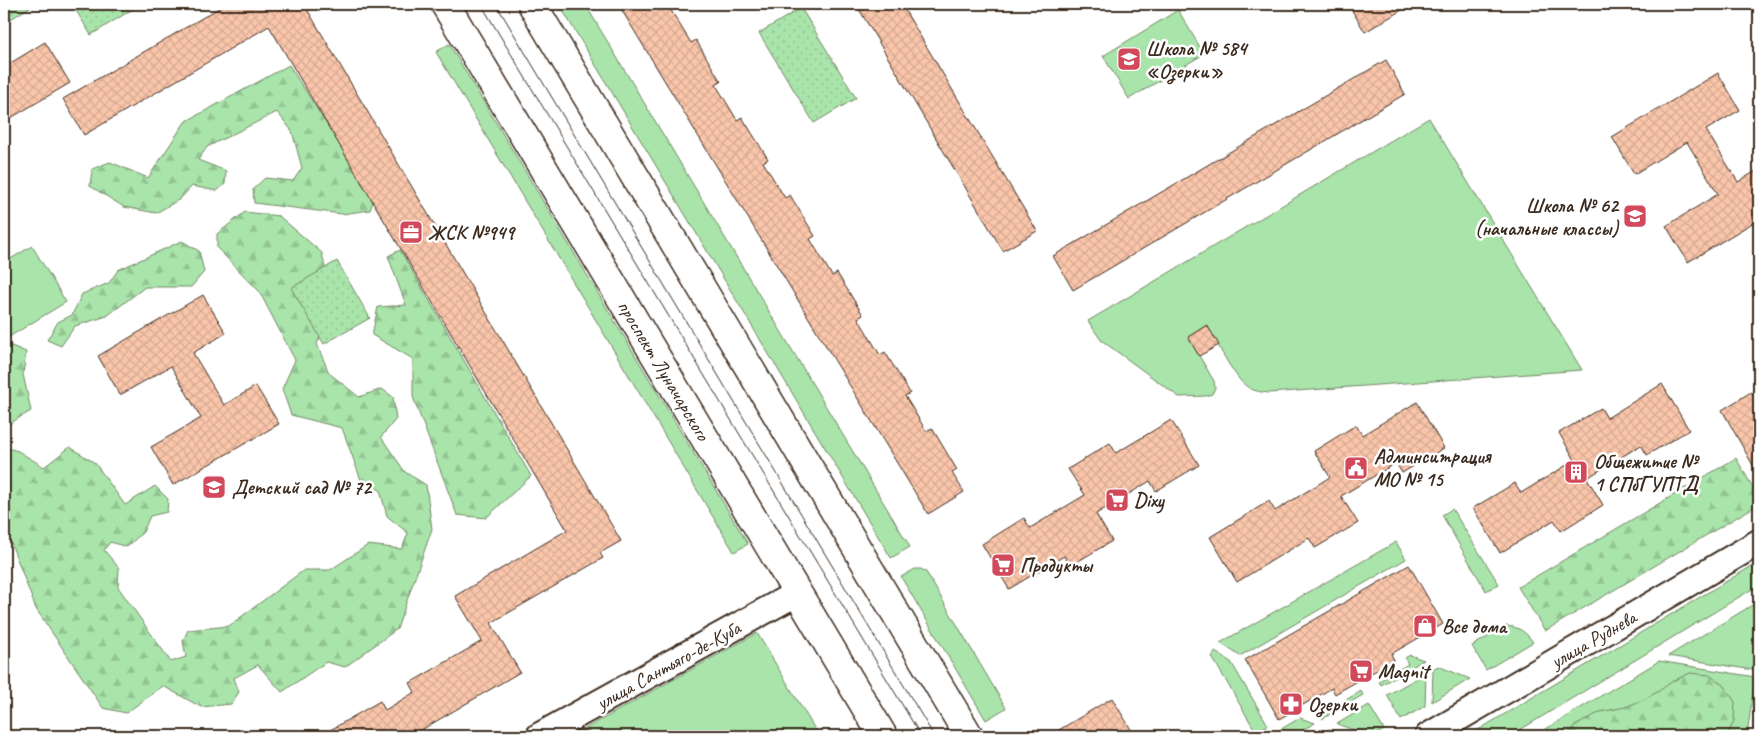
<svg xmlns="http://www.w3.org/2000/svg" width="1763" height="740" viewBox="0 0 1763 740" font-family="Caveat,sans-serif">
<defs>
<pattern id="forest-firs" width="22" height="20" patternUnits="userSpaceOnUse" patternTransform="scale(1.25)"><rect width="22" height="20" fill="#a9e4aa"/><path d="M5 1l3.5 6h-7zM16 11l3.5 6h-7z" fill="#92c492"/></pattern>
<pattern id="park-dots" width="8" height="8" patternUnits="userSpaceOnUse" patternTransform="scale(1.25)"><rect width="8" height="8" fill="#a9e4aa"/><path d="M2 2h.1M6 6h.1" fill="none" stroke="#92c492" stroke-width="1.8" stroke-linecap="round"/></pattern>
<pattern id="building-cross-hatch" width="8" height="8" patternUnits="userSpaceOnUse" patternTransform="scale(1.25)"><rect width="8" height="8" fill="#fac6ab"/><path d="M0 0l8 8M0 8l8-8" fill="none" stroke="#d7aa93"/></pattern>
</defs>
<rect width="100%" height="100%" fill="#fff"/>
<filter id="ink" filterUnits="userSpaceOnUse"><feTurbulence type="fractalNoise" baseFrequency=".02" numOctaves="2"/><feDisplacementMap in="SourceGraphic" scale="10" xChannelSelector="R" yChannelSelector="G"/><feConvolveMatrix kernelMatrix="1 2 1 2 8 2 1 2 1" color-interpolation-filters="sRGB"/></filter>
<g filter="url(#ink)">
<path fill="#a9e4aa" stroke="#728764" d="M 559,4 L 585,4 L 910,547 L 891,558 Z
M 1178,10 L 1204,54 L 1129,99 L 1103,56 Z
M 449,44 L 748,544 L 734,552 L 436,52 Z
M 1429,118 L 1582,370 L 1269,393 C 1260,392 1253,391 1246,386 C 1233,376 1216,341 1207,325 L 1188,337 L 1214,381 L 1215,388 L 1212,394 L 1206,396 L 1179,397 L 1101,340 L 1088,321 Z
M 32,246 L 66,302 L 4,340 L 4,263 Z
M 1452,509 L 1499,584 L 1486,591 L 1442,515 Z
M 1396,542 L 1406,559 L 1240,656 L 1220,643 Z
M 1752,566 L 1759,579 L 1759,585 L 1510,736 L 1468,736 Z
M 915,569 L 921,569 L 926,572 L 1006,708 L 986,720 L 901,577 Z
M 1759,601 L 1759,671 L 1668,656 Z
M 1506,626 C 1519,627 1525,631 1533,642 L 1486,670 L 1472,646 Z
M 757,633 L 819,736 L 572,736 Z
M 1215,652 L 1231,662 L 1268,725 L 1256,732 L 1212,657 Z
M 1410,655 L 1424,660 L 1381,685 L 1379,681 L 1408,664 L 1405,658 Z
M 1659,661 L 1755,677 L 1747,736 L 1534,736 Z
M 1438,666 L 1470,679 L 1432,702 L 1433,669 Z
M 1426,673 L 1425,706 L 1401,720 L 1387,695 Z
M 1361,691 L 1363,695 L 1322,719 L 1326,703 L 1328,702 L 1332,708 Z
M 1369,705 L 1384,730 L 1374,736 L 1370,736 L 1337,724 Z
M 1300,718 L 1315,723 L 1292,736 L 1269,736 Z
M 1329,729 L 1350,736 L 1318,736 Z"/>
<path fill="url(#forest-firs)" stroke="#728764" d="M 289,65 L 374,199 L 370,210 L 342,214 L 254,203 L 253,189 L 265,178 L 293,181 L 302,168 L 292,131 L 277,112 L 207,147 L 198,160 L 226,171 L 225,184 L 217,191 L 192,186 L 180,199 L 156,213 L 124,207 L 90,186 L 92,169 L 110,162 L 148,178 L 185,122 Z
M 245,212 L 279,216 L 322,253 L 333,307 L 317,344 L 329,373 L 359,397 L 382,389 L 393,397 L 396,419 L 381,437 L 405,472 L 426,485 L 432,529 L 397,629 L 345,667 L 326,662 L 282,692 L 258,665 L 234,678 L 239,692 L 231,704 L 201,707 L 163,686 L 126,713 L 103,708 L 36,609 L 6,530 L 4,529 L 4,447 L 18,451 L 44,467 L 70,447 L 95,463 L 125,505 L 155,486 L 168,499 L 167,512 L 150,516 L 143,532 L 127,547 L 110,542 L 104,550 L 119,568 L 118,587 L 171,662 L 186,657 L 183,641 L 188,630 L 229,626 L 304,570 L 330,570 L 368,545 L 402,549 L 408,533 L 387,516 L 380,490 L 361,480 L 342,428 L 291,415 L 282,389 L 295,360 L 259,291 L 217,248 L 217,234 Z
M 182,241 L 199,251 L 204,272 L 191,287 L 145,287 L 107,316 L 75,326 L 61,346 L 47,340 L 58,322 L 72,315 L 82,294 L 109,283 L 118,270 Z
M 400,250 L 531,476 L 486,518 L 457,515 L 413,397 L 413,359 L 372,335 L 378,307 L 406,305 L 388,256 Z
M 9,345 L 26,352 L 23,374 L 31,411 L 5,426 L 4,426 L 4,347 Z
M 1736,458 L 1759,498 L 1759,504 L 1545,631 L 1518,587 Z
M 1690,673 L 1709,675 L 1724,685 L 1735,702 L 1734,721 L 1727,736 L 1566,736 L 1575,726 L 1600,712 L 1625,707 L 1643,700 L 1659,691 L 1673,681 Z"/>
<path fill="url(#park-dots)" stroke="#728764" d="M 4,4 L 35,4 L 4,23 Z
M 72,4 L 141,4 L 91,35 Z
M 801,8 L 856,98 L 814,123 L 759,33 Z
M 337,261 L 370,318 L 324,344 L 291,288 Z"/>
<path fill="url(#building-cross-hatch)" stroke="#3b2a1e" d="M 226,4 L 304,4 L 621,541 L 600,553 L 603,558 L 491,623 L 520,672 L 411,736 L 320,736 L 380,701 L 385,710 L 415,692 L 410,683 L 482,641 L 455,596 L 567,530 L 269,26 L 84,135 L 63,99 Z
M 618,4 L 667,4 L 691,43 L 696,40 L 721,82 L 716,85 L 737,120 L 742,117 L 768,159 L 763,162 L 785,198 L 790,195 L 815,236 L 810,239 L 832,276 L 837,273 L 863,315 L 858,318 L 880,355 L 885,352 L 910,393 L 905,396 L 926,431 L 932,428 L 957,470 L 952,473 L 964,492 L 928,514 Z
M 856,4 L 901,4 L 1037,231 L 1003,251 Z
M 1348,4 L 1412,4 L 1365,32 Z
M 45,42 L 70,83 L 4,122 L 4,67 Z
M 1386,60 L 1405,94 L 1073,290 L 1053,256 Z
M 1718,73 L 1740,110 L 1706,130 L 1738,182 L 1759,169 L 1759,219 L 1688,262 L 1666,226 L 1718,194 L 1687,142 L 1634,174 L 1612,137 Z
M 203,295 L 226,333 L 193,353 L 224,405 L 256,386 L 279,424 L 173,485 L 151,447 L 201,418 L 171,366 L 120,395 L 98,356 Z
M 1207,325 L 1219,345 L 1199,356 L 1188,337 Z
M 1662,384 L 1689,430 L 1647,455 L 1641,445 L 1587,478 L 1603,505 L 1561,531 L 1554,520 L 1500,553 L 1473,508 L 1515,483 L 1521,493 L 1575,460 L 1559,433 L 1601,408 L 1607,418 Z
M 1751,392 L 1759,406 L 1759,476 L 1722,410 Z
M 1417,402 L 1444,448 L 1402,473 L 1396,463 L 1341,496 L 1358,523 L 1315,548 L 1309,538 L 1237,582 L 1210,537 L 1269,501 L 1275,511 L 1330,477 L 1314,451 L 1356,425 L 1362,435 Z
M 1171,420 L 1199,465 L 1156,491 L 1150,481 L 1096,514 L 1112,541 L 1070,566 L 1064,556 L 1009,589 L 982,544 L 1024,518 L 1030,528 L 1085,495 L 1068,469 L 1110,443 L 1116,453 Z
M 1409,565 L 1443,624 L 1391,654 L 1394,660 L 1335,694 L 1332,688 L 1279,719 L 1245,660 Z
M 1112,698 L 1135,736 L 1049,736 Z"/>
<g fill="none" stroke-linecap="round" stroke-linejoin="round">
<g stroke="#3b2a1e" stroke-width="29">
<path id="street" d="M 539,736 L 797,593
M 1428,736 L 1759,542"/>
</g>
<g stroke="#3b2a1e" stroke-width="31">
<path id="secondary" d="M 445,4 L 883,736
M 532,4 L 969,736"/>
</g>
<use href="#street" stroke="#fff" stroke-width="25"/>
<use href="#secondary" stroke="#fff" stroke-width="28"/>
<path stroke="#3b2a1e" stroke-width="1" d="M 481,4 L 921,736
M 496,4 L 934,736"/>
</g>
</g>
<defs>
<g id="school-square" transform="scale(1.25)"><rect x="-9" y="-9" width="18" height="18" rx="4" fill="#d1495b" stroke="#fff"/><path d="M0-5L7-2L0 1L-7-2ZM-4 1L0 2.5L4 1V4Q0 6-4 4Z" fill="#fff"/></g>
<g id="office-square" transform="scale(1.25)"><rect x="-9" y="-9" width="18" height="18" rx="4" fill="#d1495b" stroke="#fff"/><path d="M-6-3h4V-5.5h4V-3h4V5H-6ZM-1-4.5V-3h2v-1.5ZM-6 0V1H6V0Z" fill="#fff"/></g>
<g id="civic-square" transform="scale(1.25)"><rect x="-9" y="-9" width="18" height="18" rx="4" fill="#d1495b" stroke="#fff"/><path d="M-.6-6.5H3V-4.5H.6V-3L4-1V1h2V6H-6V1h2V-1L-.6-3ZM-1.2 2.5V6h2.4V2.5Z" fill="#fff"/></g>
<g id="building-square" transform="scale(1.25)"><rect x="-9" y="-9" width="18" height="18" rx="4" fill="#d1495b" stroke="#fff"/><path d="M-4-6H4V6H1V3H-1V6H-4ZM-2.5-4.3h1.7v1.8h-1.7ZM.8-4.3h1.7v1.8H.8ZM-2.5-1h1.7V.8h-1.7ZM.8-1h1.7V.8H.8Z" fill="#fff"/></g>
<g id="supermarket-square" transform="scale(1.25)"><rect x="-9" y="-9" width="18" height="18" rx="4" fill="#d1495b" stroke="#fff"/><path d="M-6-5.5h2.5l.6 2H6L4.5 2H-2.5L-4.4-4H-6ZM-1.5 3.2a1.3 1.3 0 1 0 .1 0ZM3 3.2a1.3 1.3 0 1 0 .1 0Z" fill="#fff"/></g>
<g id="shop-square" transform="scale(1.25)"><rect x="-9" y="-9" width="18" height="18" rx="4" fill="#d1495b" stroke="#fff"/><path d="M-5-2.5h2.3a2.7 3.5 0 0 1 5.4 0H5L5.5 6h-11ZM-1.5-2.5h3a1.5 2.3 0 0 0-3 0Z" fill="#fff"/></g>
<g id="pharmacy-square" transform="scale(1.25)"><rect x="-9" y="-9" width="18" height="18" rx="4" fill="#d1495b" stroke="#fff"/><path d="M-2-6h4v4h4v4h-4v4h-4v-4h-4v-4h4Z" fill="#fff"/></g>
</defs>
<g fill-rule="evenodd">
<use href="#school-square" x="1129" y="59"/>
<use href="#school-square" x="1635" y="216"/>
<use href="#office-square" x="411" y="232"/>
<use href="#civic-square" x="1356" y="468"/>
<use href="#building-square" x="1576" y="472"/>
<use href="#school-square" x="214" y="487"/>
<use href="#supermarket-square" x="1117" y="500"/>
<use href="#supermarket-square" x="1003" y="565"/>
<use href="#shop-square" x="1425" y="626"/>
<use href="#supermarket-square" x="1361" y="671"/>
<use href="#pharmacy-square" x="1291" y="704"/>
</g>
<g text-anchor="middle" stroke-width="5" stroke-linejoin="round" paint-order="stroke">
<g font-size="20" font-weight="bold" fill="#3b2a1e" stroke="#fff" text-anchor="start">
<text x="1146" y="55">Школа № 584<tspan x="1146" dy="23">«Озерки»</tspan></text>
<text x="1618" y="212" text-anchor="end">Школа № 62<tspan x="1618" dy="23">(начальные классы)</tspan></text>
<text x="428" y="239">ЖСК №949</text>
<text x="1374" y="463">Админситрация<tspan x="1374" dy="23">МО № 15</tspan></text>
<text x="1594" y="468">Общежитие №<tspan x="1594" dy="23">1 СПбГУПТД</tspan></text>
<text x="232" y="494">Детский сад № 72</text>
<text x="1134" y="507">Dixy</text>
<text x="1020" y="572">Продукты</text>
<text x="1442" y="633">Все дома</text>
<text x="1378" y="678">Magnit</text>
<text x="1308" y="711">Озерки</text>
</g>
<g font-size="20" fill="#3b2a1e" stroke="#fff">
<text transform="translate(664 370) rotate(59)" y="7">проспект Луначарского</text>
<text transform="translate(1593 639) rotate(-30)" y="7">улица Руднева</text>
<text transform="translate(668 665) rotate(-29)" y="7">улица Сантьяго-де-Куба</text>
</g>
</g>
<rect width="1763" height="740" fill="none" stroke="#fff" stroke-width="20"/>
<rect x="10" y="10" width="1743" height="720" fill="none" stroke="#3b2a1e" stroke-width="2" filter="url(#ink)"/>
</svg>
